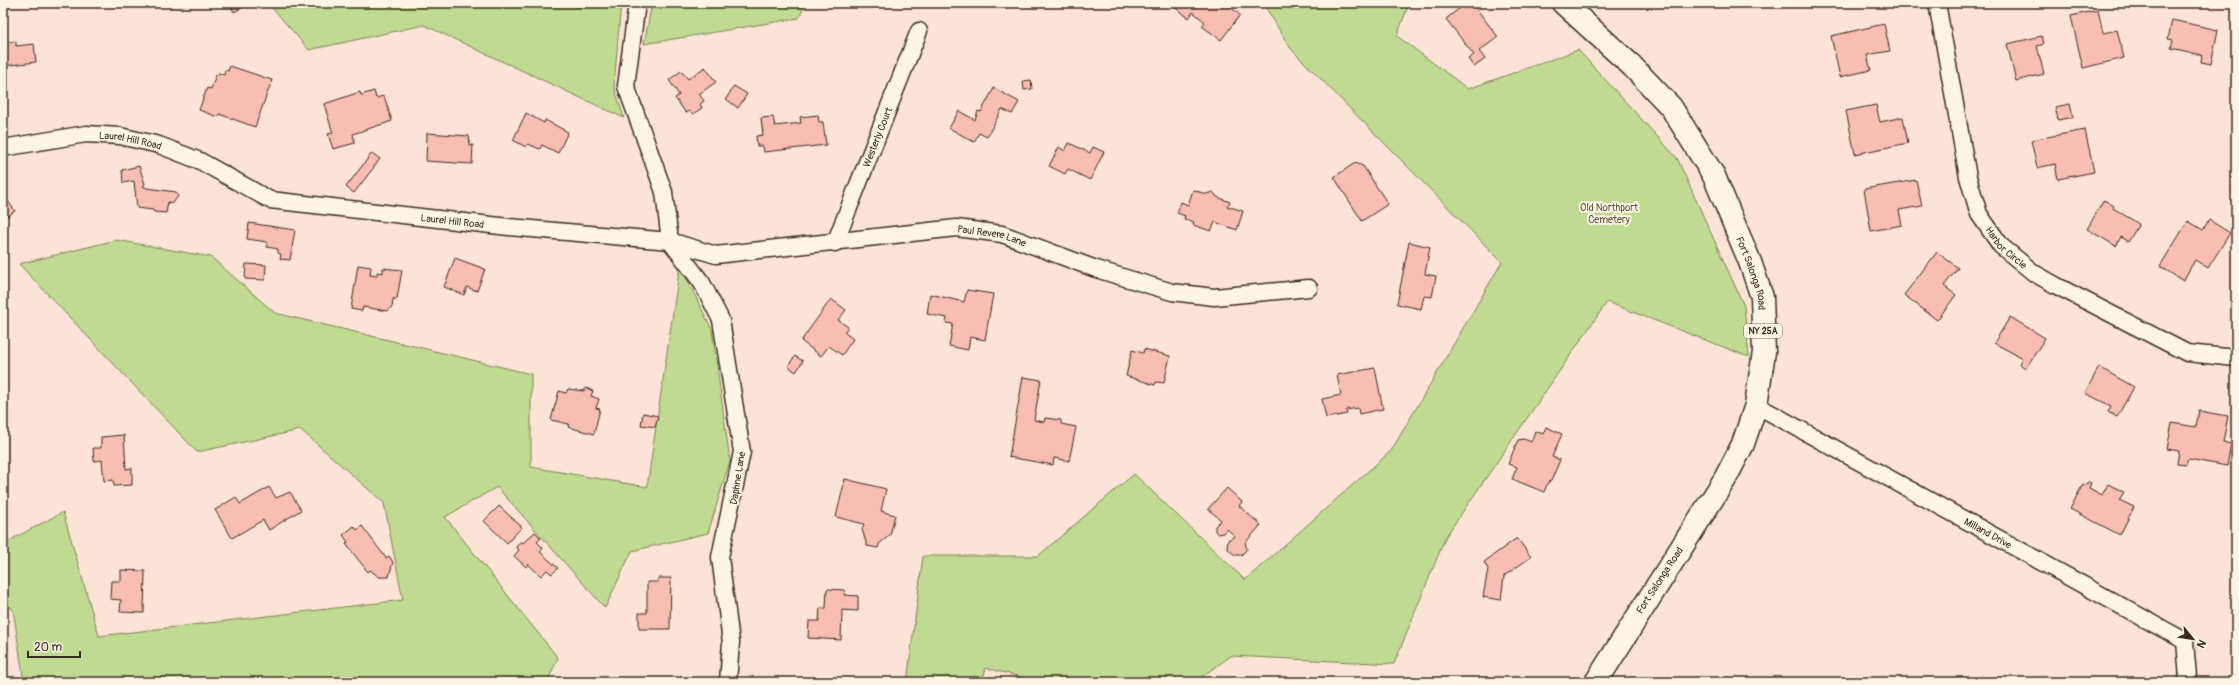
<svg xmlns="http://www.w3.org/2000/svg" width="2239" height="685" viewBox="0 0 2239 685" font-family="Pangolin,sans-serif">
<rect width="100%" height="100%" fill="#fbe4d6"/>
<filter id="ink" filterUnits="userSpaceOnUse"><feTurbulence type="fractalNoise" baseFrequency=".025" numOctaves="2"/><feDisplacementMap in="SourceGraphic" scale="8" xChannelSelector="R" yChannelSelector="G"/><feConvolveMatrix kernelMatrix="1 2 1 2 8 2 1 2 1" color-interpolation-filters="sRGB"/></filter>
<g filter="url(#ink)">
<path fill="#c0da91" stroke="#7e8258" d="M 268,3 L 621,3 L 614,86 L 624,118 L 424,25 L 309,50 Z
M 652,3 L 806,3 L 799,18 L 644,44 Z
M 1263,3 L 1409,3 L 1397,36 L 1468,89 L 1578,50 L 1677,158 L 1744,306 L 1749,357 L 1607,302 L 1446,536 L 1394,664 L 1231,656 L 1194,682 L 1040,682 L 986,668 L 982,682 L 907,682 L 923,556 L 1038,556 L 1134,474 L 1245,580 L 1391,451 L 1502,262 L 1291,49 Z
M 116,240 L 211,257 L 275,313 L 531,374 L 531,467 L 647,487 L 680,265 L 712,330 L 730,461 L 708,533 L 632,551 L 605,608 L 497,487 L 445,517 L 558,658 L 547,682 L 24,682 L 13,609 L 3,604 L 3,544 L 63,512 L 99,636 L 403,600 L 384,503 L 301,430 L 197,452 L 19,264 Z"/>
<path fill="#f8bdb3" stroke="#3b2a1e" d="M 229,3 L 244,3 L 245,6 L 234,12 Z
M 1171,3 L 1231,3 L 1229,6 L 1240,15 L 1221,40 L 1202,26 L 1205,22 L 1193,12 L 1189,18 L 1170,4 Z
M 1466,3 L 1472,3 L 1498,37 L 1479,51 L 1485,59 L 1474,67 L 1468,59 L 1474,55 L 1446,19 Z
M 2098,10 L 2103,33 L 2117,30 L 2124,58 L 2083,68 L 2071,16 Z
M 2172,20 L 2218,30 L 2211,64 L 2201,62 L 2202,55 L 2171,48 L 2173,40 L 2168,39 Z
M 1884,24 L 1890,51 L 1867,55 L 1871,70 L 1840,77 L 1831,36 Z
M 2042,36 L 2044,44 L 2037,46 L 2044,74 L 2016,81 L 2007,44 Z
M 16,41 L 16,46 L 34,44 L 36,62 L 3,66 L 3,43 Z
M 230,66 L 272,80 L 255,127 L 219,114 L 218,117 L 199,110 L 207,88 L 211,89 L 216,75 L 219,73 L 224,75 L 225,70 L 228,71 Z
M 705,67 L 716,82 L 699,94 L 704,101 L 700,104 L 702,108 L 693,114 L 690,111 L 686,113 L 675,98 L 679,95 L 669,80 L 681,71 L 688,79 Z
M 1031,80 L 1032,89 L 1024,90 L 1023,81 Z
M 734,86 L 747,94 L 738,108 L 726,99 Z
M 994,88 L 1019,102 L 1012,114 L 1002,109 L 987,137 L 979,133 L 974,142 L 949,128 L 959,111 L 975,120 L 978,111 L 981,112 Z
M 374,91 L 376,98 L 384,96 L 392,121 L 353,134 L 355,143 L 333,149 L 328,134 L 333,133 L 324,104 L 360,92 L 361,95 Z
M 2070,104 L 2073,117 L 2058,120 L 2055,107 Z
M 1876,105 L 1880,122 L 1903,117 L 1908,143 L 1855,154 L 1846,111 Z
M 526,113 L 544,123 L 545,120 L 568,132 L 558,153 L 542,145 L 540,149 L 528,144 L 526,147 L 513,140 Z
M 818,115 L 819,122 L 823,122 L 826,145 L 764,152 L 763,146 L 757,146 L 756,136 L 763,135 L 761,118 L 773,117 L 775,126 L 801,123 L 800,117 Z
M 2085,130 L 2094,172 L 2058,179 L 2055,164 L 2037,168 L 2031,140 Z
M 427,133 L 469,136 L 470,146 L 473,145 L 472,164 L 426,161 Z
M 1069,143 L 1090,153 L 1093,147 L 1104,152 L 1090,180 L 1068,169 L 1065,174 L 1049,166 L 1059,147 L 1065,151 Z
M 372,153 L 380,159 L 354,193 L 346,187 Z
M 1355,163 L 1363,166 L 1388,204 L 1362,221 L 1334,177 Z
M 139,166 L 145,184 L 143,186 L 147,188 L 176,192 L 178,196 L 173,203 L 168,202 L 166,213 L 154,212 L 153,210 L 137,208 L 134,181 L 123,183 L 122,170 Z
M 1916,180 L 1922,206 L 1899,210 L 1902,225 L 1871,231 L 1864,189 Z
M 1193,190 L 1206,194 L 1213,192 L 1217,197 L 1230,202 L 1227,206 L 1243,211 L 1237,230 L 1215,222 L 1211,231 L 1193,225 L 1194,222 L 1184,219 L 1185,216 L 1177,213 L 1181,202 L 1188,205 Z
M 3,194 L 15,211 L 3,219 Z
M 2104,200 L 2114,206 L 2113,208 L 2139,224 L 2128,242 L 2121,237 L 2116,246 L 2087,229 Z
M 2209,220 L 2230,233 L 2208,268 L 2195,260 L 2183,281 L 2160,266 L 2188,221 L 2203,230 Z
M 249,223 L 295,230 L 290,260 L 280,259 L 281,254 L 278,253 L 278,249 L 267,247 L 267,242 L 247,239 Z
M 1409,242 L 1430,247 L 1425,274 L 1436,276 L 1432,297 L 1424,296 L 1421,309 L 1397,304 Z
M 1937,252 L 1958,268 L 1944,286 L 1956,295 L 1937,320 L 1904,295 Z
M 455,258 L 485,269 L 477,291 L 467,287 L 464,295 L 444,287 Z
M 246,264 L 266,265 L 265,280 L 245,279 Z
M 358,265 L 371,267 L 370,275 L 377,276 L 377,272 L 383,273 L 383,268 L 402,270 L 397,299 L 393,299 L 392,307 L 387,311 L 363,307 L 362,311 L 351,309 Z
M 967,290 L 993,294 L 985,340 L 970,337 L 968,350 L 949,346 L 953,324 L 946,323 L 947,318 L 927,314 L 930,294 L 964,302 Z
M 831,299 L 846,310 L 838,320 L 848,327 L 844,332 L 853,339 L 842,355 L 829,346 L 821,356 L 801,341 Z
M 2010,317 L 2045,338 L 2026,368 L 2019,364 L 2022,358 L 1994,343 Z
M 1144,349 L 1170,356 L 1164,383 L 1156,382 L 1155,385 L 1126,376 L 1132,350 L 1143,353 Z
M 795,356 L 803,361 L 796,372 L 788,366 Z
M 2099,367 L 2134,387 L 2117,417 L 2108,412 L 2111,406 L 2085,393 Z
M 1375,368 L 1383,409 L 1359,414 L 1358,408 L 1346,410 L 1347,414 L 1326,418 L 1322,399 L 1341,395 L 1337,375 Z
M 1023,377 L 1041,380 L 1034,420 L 1044,422 L 1045,418 L 1061,420 L 1061,424 L 1076,427 L 1069,461 L 1054,458 L 1053,465 L 1009,457 Z
M 586,388 L 593,391 L 591,396 L 599,399 L 596,408 L 600,409 L 594,434 L 568,427 L 569,424 L 551,420 L 559,391 L 566,393 L 568,389 L 584,391 Z
M 2199,411 L 2228,416 L 2223,442 L 2231,444 L 2227,466 L 2188,459 L 2186,465 L 2177,464 L 2179,451 L 2167,449 L 2172,423 L 2196,427 Z
M 643,413 L 658,416 L 655,427 L 641,425 Z
M 1546,427 L 1562,434 L 1552,457 L 1560,460 L 1551,481 L 1548,482 L 1544,492 L 1512,479 L 1517,467 L 1508,464 L 1518,440 L 1524,439 L 1531,442 L 1535,431 L 1543,434 Z
M 124,435 L 126,469 L 132,468 L 132,485 L 114,486 L 113,480 L 104,481 L 102,460 L 94,461 L 93,448 L 101,448 L 101,437 Z
M 845,479 L 886,489 L 881,511 L 895,515 L 890,535 L 879,544 L 878,548 L 867,546 L 862,529 L 864,524 L 836,517 Z
M 2089,482 L 2091,483 L 2089,488 L 2102,495 L 2108,484 L 2124,492 L 2119,500 L 2134,507 L 2120,535 L 2070,509 L 2082,486 Z
M 269,487 L 276,498 L 290,492 L 301,510 L 269,530 L 263,520 L 232,538 L 215,510 L 236,497 L 240,504 Z
M 1227,488 L 1242,502 L 1239,506 L 1261,525 L 1245,543 L 1247,549 L 1241,555 L 1235,555 L 1227,548 L 1228,540 L 1235,536 L 1227,529 L 1223,533 L 1218,534 L 1215,531 L 1215,526 L 1221,520 L 1208,509 Z
M 499,506 L 522,527 L 507,543 L 484,521 Z
M 354,526 L 357,530 L 362,526 L 386,558 L 389,556 L 393,562 L 389,577 L 379,577 L 370,570 L 368,572 L 346,544 L 348,542 L 343,535 Z
M 535,532 L 541,538 L 537,542 L 543,548 L 540,552 L 558,568 L 552,574 L 547,570 L 541,576 L 528,564 L 526,567 L 514,556 L 519,550 L 516,547 L 521,541 L 523,543 Z
M 1517,538 L 1531,557 L 1504,576 L 1501,600 L 1483,597 L 1488,569 L 1484,562 Z
M 121,570 L 145,571 L 144,613 L 120,612 L 121,600 L 110,599 L 111,581 L 121,581 Z
M 658,578 L 671,578 L 670,629 L 639,629 L 639,613 L 647,613 L 647,582 L 658,582 Z
M 827,589 L 845,590 L 844,595 L 858,596 L 858,611 L 842,610 L 841,640 L 808,638 L 809,621 L 819,621 L 820,608 L 826,608 Z"/>
<g fill="none" stroke-linecap="round" stroke-linejoin="round">
<g stroke="#3b2a1e" stroke-width="19">
<g id="minor">
<path d="M 637,3 L 626,86 L 664,192 L 670,241 L 702,283 L 721,320 L 742,452 L 720,557 L 731,642 L 728,682"/>
<path id="s1" d="M 1937,3 L 1968,177 L 1979,214 L 2001,246 L 2034,273 L 2057,286 L 2187,353 L 2236,358"/>
<path id="s2" d="M 3,148 L 86,134 L 120,136 L 159,145 L 200,161 L 270,200 L 509,227 L 670,241 L 716,255 L 956,228 L 1002,234 L 1096,269 L 1172,292 L 1214,297 L 1309,288"/>
<path id="s3" d="M 835,243 L 919,31"/>
<path id="s4" d="M 1756,405 L 2185,641 L 2188,677 L 2185,682"/>
</g>
</g>
<g stroke="#3b2a1e" stroke-width="25">
<g id="primary">
<path id="s5" d="M 1563,3 L 1632,66 L 1671,107 L 1714,176 L 1750,262 L 1762,297 L 1764,352 L 1756,405 L 1743,444 L 1725,479 L 1596,682"/>
</g>
</g>
<use href="#minor" stroke="#fcf5e5" stroke-width="16"/>
<use href="#primary" stroke="#fcf5e5" stroke-width="22"/>
</g>
</g>
<g text-anchor="middle" stroke-width="4" stroke-linejoin="round" paint-order="stroke">
<rect fill="#fcf5e5" stroke="#75675a" stroke-width="1" x="1744" y="324" width="38" height="14" rx="3"/>
<g font-size="9" font-weight="bold" fill="#3b2a1e">
<text x="1763" y="334">NY 25A</text>
</g>
<g font-size="10" fill="#3b2a1e" stroke="#fcf5e5">
<text dy="4" stroke="none"><textPath href="#s3" startOffset="114">Westerly Court</textPath></text>
<text dy="4" stroke="none"><textPath href="#s2" startOffset="129">Laurel Hill Road</textPath></text>
<text dy="4" stroke="none"><textPath href="#s2" startOffset="466">Laurel Hill Road</textPath></text>
<text dy="4" stroke="none"><textPath href="#s2" startOffset="1011">Paul Revere Lane</textPath></text>
<text dy="4" stroke="none"><textPath href="#s1" startOffset="259">Harbor Circle</textPath></text>
<text dy="4" stroke="none"><textPath href="#s5" startOffset="336">Fort Salonga Road</textPath></text>
<text transform="translate(737 478) rotate(-81)" y="4">Daphne Lane</text>
<text dy="4" stroke="none"><textPath href="#s4" startOffset="265">Milland Drive</textPath></text>
<text transform="translate(1659 580) rotate(-57)" y="4">Fort Salonga Road</text>
</g>
<g font-size="10" fill="#5c563b" stroke="#fcf5e5">
<text x="1609" y="211">Old Northport<tspan x="1609" dy="12">Cemetery</tspan></text>
</g>
</g>
<rect width="2239" height="685" fill="none" stroke="#fcf5e5" stroke-width="16"/>
<rect x="8" y="8" width="2223" height="669" fill="none" stroke="#3b2a1e" stroke-width="1.5" filter="url(#ink)"/>
<g transform="translate(2193 639) rotate(120)" stroke="#fcf5e5" stroke-width="3" paint-order="stroke">
<path d="M0-3L7 15L0 10L-7 15Z" fill="#3b2a1e"/>
<text y="-6" font-size="11" font-weight="bold" text-anchor="middle" fill="#3b2a1e">N</text>
</g>
<path d="M28 651v6h52v-6" fill="none" stroke="#3b2a1e" stroke-width="2"/>
<text x="34" y="651" font-size="12" fill="#3b2a1e" stroke="#fcf5e5" stroke-width="3" paint-order="stroke">20 m</text>
</svg>
